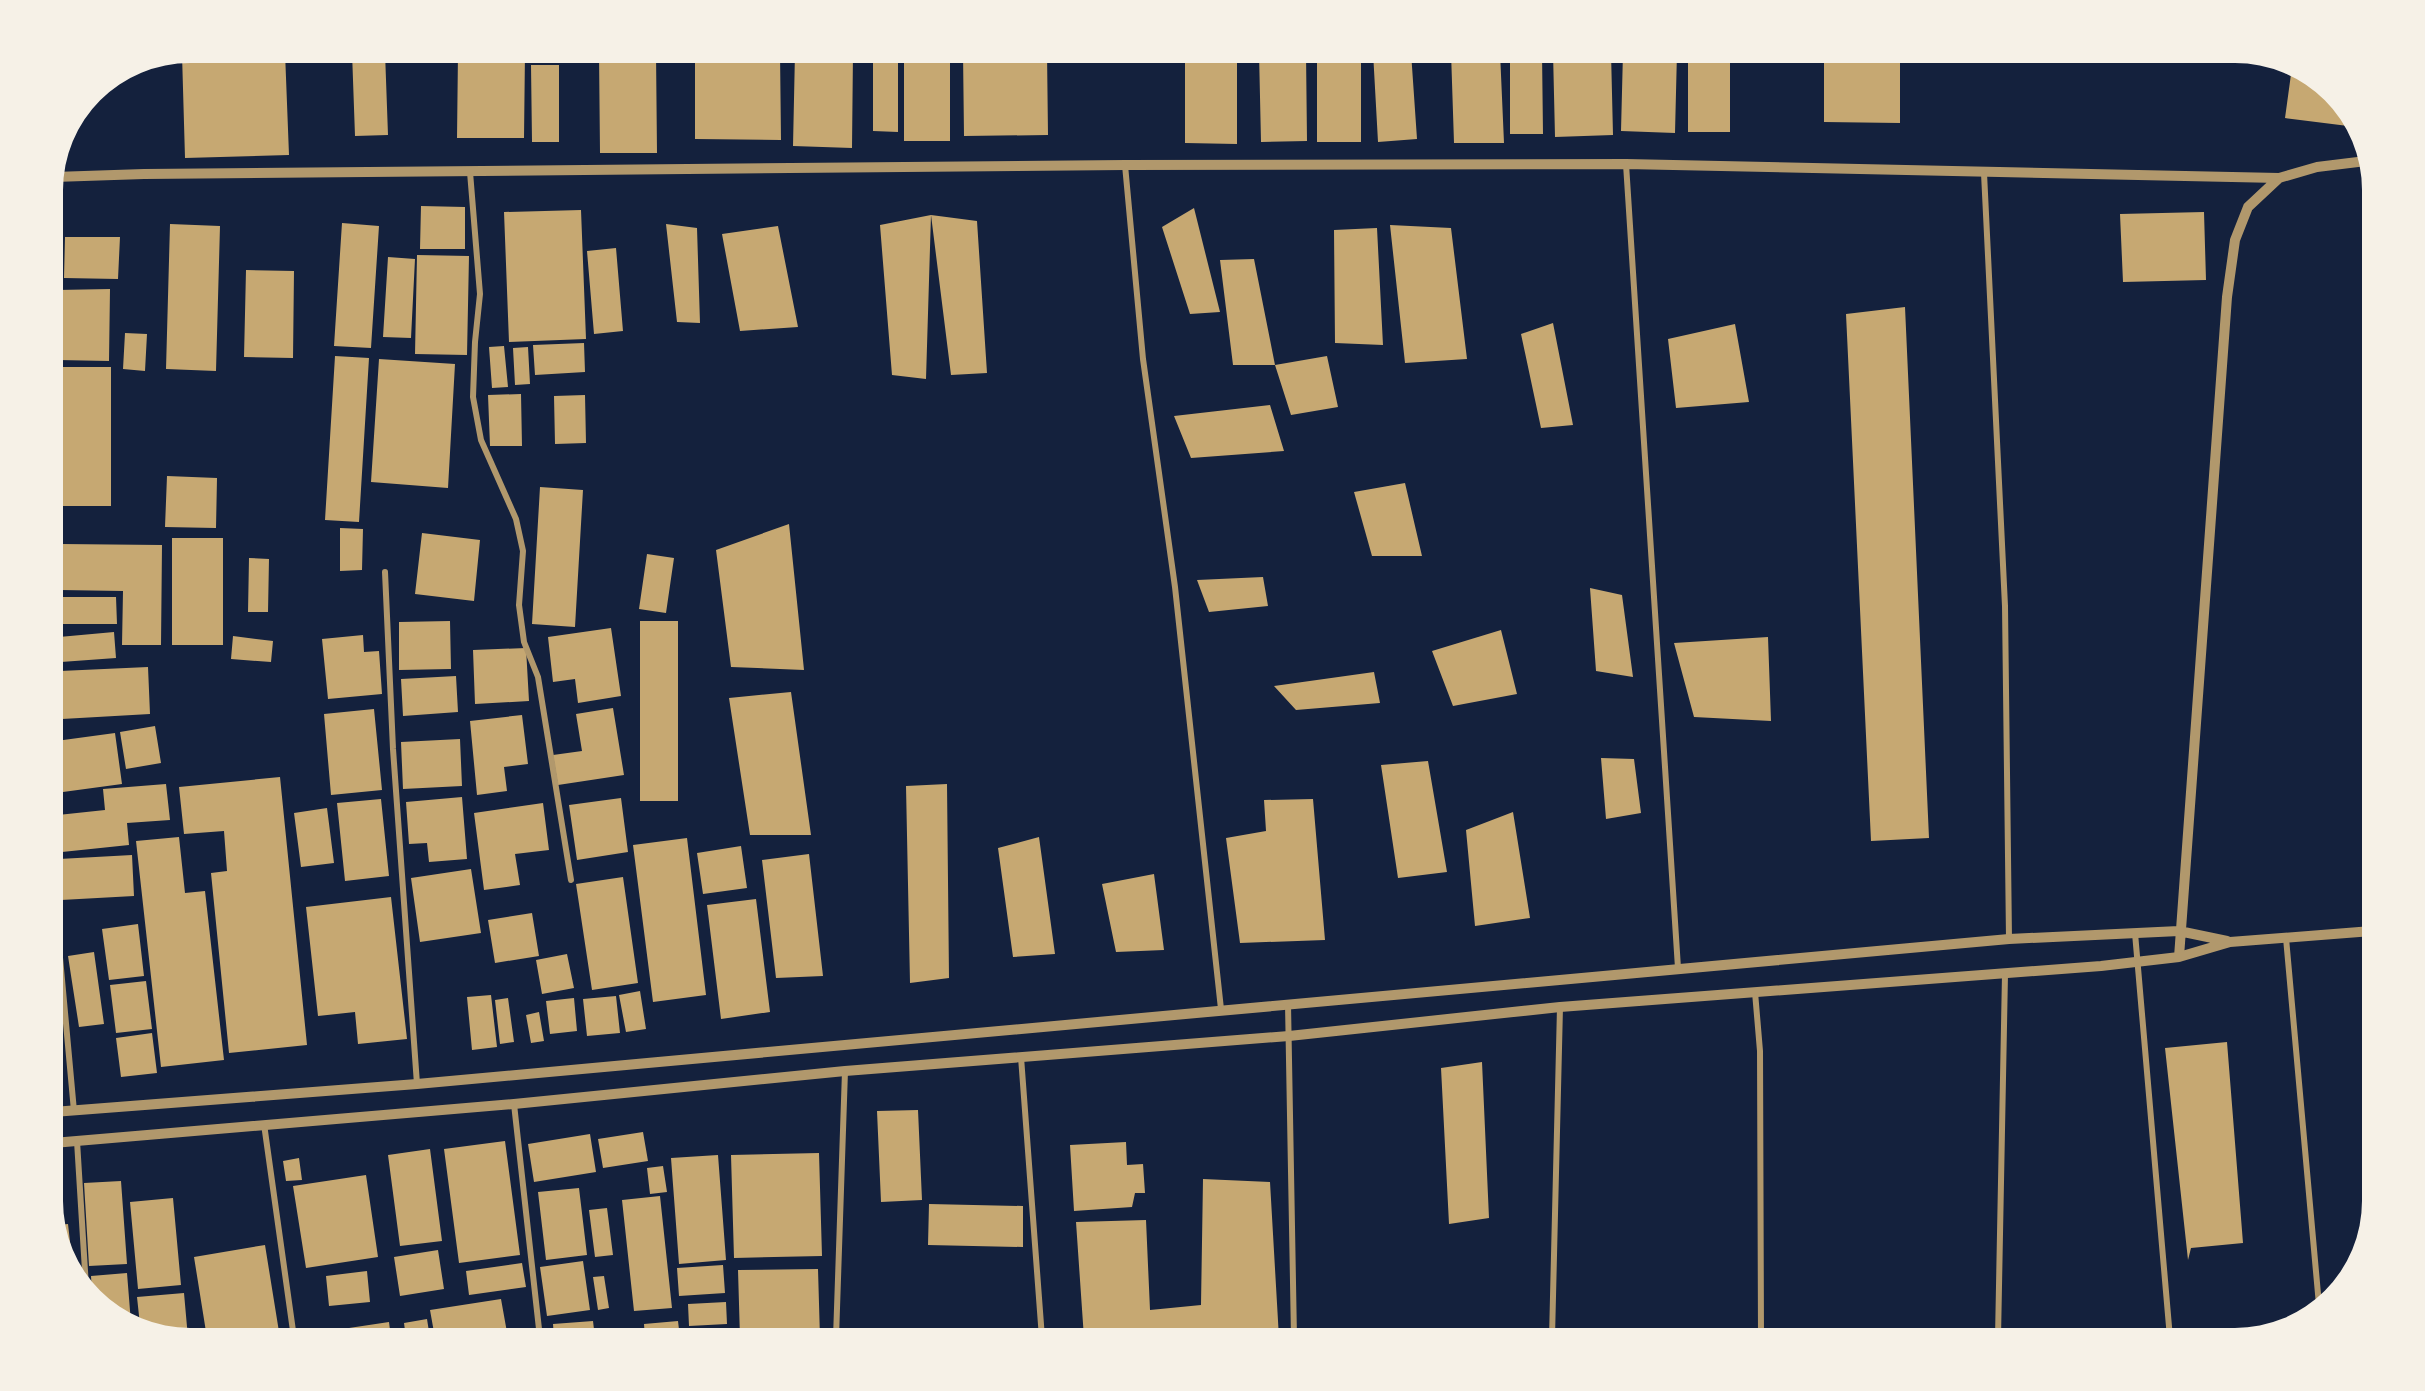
<svg xmlns="http://www.w3.org/2000/svg" width="2425" height="1391" viewBox="0 0 2425 1391" font-family="Overpass,sans-serif">
<rect width="100%" height="100%" fill="#14213d"/>
<path fill="#c6a872" d="M 190,52 L 285,52 L 289,155 L 185,158 L 182,54 Z
M 352,52 L 385,52 L 388,135 L 355,136 Z
M 458,52 L 525,52 L 524,138 L 457,138 Z
M 599,52 L 656,52 L 657,153 L 600,153 Z
M 695,52 L 780,52 L 781,140 L 695,139 Z
M 795,52 L 853,52 L 852,148 L 793,146 Z
M 873,52 L 898,52 L 898,132 L 873,131 Z
M 904,52 L 950,52 L 950,141 L 904,141 Z
M 963,52 L 1047,52 L 1048,135 L 964,136 Z
M 1185,52 L 1237,52 L 1237,144 L 1185,143 Z
M 1259,52 L 1306,52 L 1307,141 L 1261,142 Z
M 1317,52 L 1361,52 L 1361,142 L 1317,142 Z
M 1373,52 L 1411,52 L 1417,139 L 1378,142 Z
M 1451,52 L 1500,52 L 1504,143 L 1454,143 Z
M 1510,52 L 1542,52 L 1543,134 L 1510,134 Z
M 1553,52 L 1611,52 L 1613,135 L 1555,137 Z
M 1623,52 L 1677,52 L 1675,133 L 1621,131 Z
M 1688,52 L 1730,52 L 1730,132 L 1688,132 Z
M 1824,52 L 1900,52 L 1900,123 L 1824,122 Z
M 531,65 L 559,65 L 559,142 L 532,142 Z
M 2292,67 L 2304,71 L 2354,121 L 2356,127 L 2285,118 Z
M 421,206 L 465,207 L 465,249 L 420,249 Z
M 1194,208 L 1220,312 L 1190,314 L 1162,227 Z
M 581,210 L 586,339 L 509,342 L 504,212 Z
M 2204,212 L 2206,280 L 2123,282 L 2120,214 Z
M 931,215 L 977,221 L 987,373 L 951,375 Z
M 931,215 L 926,379 L 892,375 L 880,225 Z
M 342,223 L 379,226 L 371,348 L 334,346 Z
M 170,224 L 220,226 L 216,371 L 166,369 Z
M 666,224 L 697,228 L 700,323 L 677,322 Z
M 1390,225 L 1451,228 L 1467,359 L 1405,363 Z
M 778,226 L 798,327 L 740,331 L 722,234 Z
M 1377,228 L 1383,345 L 1335,343 L 1334,230 Z
M 65,237 L 120,237 L 118,279 L 64,278 Z
M 616,248 L 623,331 L 594,334 L 587,251 Z
M 417,255 L 469,256 L 467,355 L 415,354 Z
M 388,257 L 415,259 L 411,338 L 383,337 Z
M 1254,259 L 1275,365 L 1233,365 L 1220,260 Z
M 246,270 L 294,271 L 293,358 L 244,357 Z
M 110,289 L 109,361 L 58,360 L 57,290 Z
M 1905,307 L 1929,838 L 1871,841 L 1846,314 Z
M 1553,323 L 1573,425 L 1541,428 L 1521,334 Z
M 1735,324 L 1749,402 L 1676,408 L 1668,339 Z
M 125,333 L 147,334 L 145,371 L 123,369 Z
M 584,343 L 585,372 L 535,375 L 533,345 Z
M 504,346 L 508,387 L 492,388 L 489,347 Z
M 528,347 L 530,384 L 515,385 L 513,348 Z
M 335,356 L 369,358 L 359,522 L 325,520 Z
M 1327,356 L 1338,407 L 1291,415 L 1275,365 Z
M 379,359 L 455,364 L 448,488 L 371,482 Z
M 61,367 L 111,367 L 111,506 L 60,506 Z
M 521,394 L 522,446 L 490,446 L 488,395 Z
M 585,395 L 586,443 L 555,444 L 554,396 Z
M 1270,405 L 1284,451 L 1191,458 L 1174,416 Z
M 167,476 L 217,478 L 216,528 L 165,527 Z
M 1405,483 L 1422,556 L 1372,556 L 1354,492 Z
M 540,487 L 583,490 L 575,627 L 532,624 Z
M 789,524 L 804,670 L 731,667 L 716,550 Z
M 340,528 L 363,529 L 362,570 L 340,571 Z
M 422,533 L 480,540 L 474,601 L 415,594 Z
M 172,538 L 223,538 L 223,645 L 172,645 Z
M 61,544 L 162,545 L 161,645 L 122,645 L 123,591 L 60,590 Z
M 647,554 L 674,558 L 666,613 L 639,609 Z
M 249,558 L 269,559 L 268,612 L 248,612 Z
M 1263,577 L 1268,606 L 1209,612 L 1197,580 Z
M 1590,588 L 1622,595 L 1633,677 L 1596,671 Z
M 55,597 L 116,597 L 117,624 L 56,624 Z
M 450,621 L 451,669 L 399,670 L 399,622 Z
M 640,621 L 678,621 L 678,801 L 640,801 Z
M 611,628 L 621,696 L 578,703 L 575,679 L 553,682 L 548,637 Z
M 1501,630 L 1517,694 L 1453,706 L 1432,651 Z
M 114,632 L 116,658 L 61,662 L 59,637 Z
M 363,635 L 364,652 L 379,651 L 382,694 L 328,699 L 322,639 Z
M 233,636 L 273,641 L 271,662 L 231,659 Z
M 1768,637 L 1771,721 L 1694,717 L 1674,643 Z
M 526,648 L 529,701 L 475,704 L 473,650 Z
M 148,667 L 150,714 L 62,719 L 60,671 Z
M 1374,672 L 1380,703 L 1296,710 L 1274,686 Z
M 456,676 L 458,712 L 403,716 L 401,679 Z
M 791,692 L 811,835 L 750,835 L 729,698 Z
M 613,708 L 624,775 L 558,785 L 553,755 L 582,751 L 576,714 Z
M 374,709 L 382,790 L 331,795 L 324,714 Z
M 522,715 L 528,764 L 504,767 L 507,791 L 477,795 L 470,721 Z
M 155,726 L 161,763 L 126,769 L 120,732 Z
M 115,733 L 122,784 L 63,792 L 56,741 Z
M 460,739 L 462,786 L 403,789 L 401,742 Z
M 1601,758 L 1634,759 L 1641,813 L 1606,819 Z
M 1428,761 L 1447,872 L 1398,878 L 1381,765 Z
M 280,777 L 307,1045 L 229,1053 L 211,873 L 227,871 L 224,831 L 184,834 L 179,787 Z
M 166,784 L 170,820 L 127,823 L 129,845 L 62,852 L 58,815 L 105,810 L 103,789 Z
M 947,784 L 949,978 L 910,983 L 906,786 Z
M 462,797 L 467,859 L 429,862 L 427,843 L 409,844 L 406,802 Z
M 621,798 L 628,852 L 577,860 L 569,805 Z
M 381,799 L 389,876 L 345,881 L 337,803 Z
M 1313,799 L 1325,940 L 1240,943 L 1226,838 L 1266,831 L 1264,800 Z
M 543,803 L 549,850 L 515,854 L 520,885 L 484,890 L 474,813 Z
M 327,808 L 334,863 L 301,867 L 294,813 Z
M 1513,812 L 1530,918 L 1475,926 L 1466,830 Z
M 179,837 L 185,893 L 205,891 L 224,1060 L 161,1067 L 136,841 Z
M 1039,837 L 1055,954 L 1013,957 L 998,848 Z
M 687,838 L 706,995 L 653,1002 L 633,845 Z
M 741,846 L 747,888 L 703,894 L 697,853 Z
M 809,854 L 823,976 L 776,978 L 762,860 Z
M 132,855 L 134,896 L 61,900 L 59,859 Z
M 471,869 L 481,933 L 420,942 L 411,878 Z
M 1154,874 L 1164,950 L 1116,952 L 1102,884 Z
M 623,877 L 638,983 L 592,990 L 576,884 Z
M 391,897 L 407,1039 L 358,1044 L 355,1012 L 318,1016 L 306,907 Z
M 756,899 L 770,1012 L 721,1019 L 707,905 Z
M 532,913 L 539,956 L 495,963 L 488,920 Z
M 138,924 L 144,976 L 109,980 L 102,929 Z
M 94,952 L 104,1024 L 79,1027 L 68,956 Z
M 567,954 L 574,988 L 542,994 L 536,960 Z
M 146,981 L 152,1029 L 116,1033 L 110,985 Z
M 640,991 L 646,1029 L 626,1032 L 619,995 Z
M 491,995 L 497,1047 L 472,1050 L 467,997 Z
M 616,996 L 620,1033 L 587,1036 L 583,999 Z
M 508,998 L 514,1042 L 500,1044 L 495,1000 Z
M 574,998 L 577,1031 L 550,1034 L 546,1001 Z
M 539,1012 L 544,1041 L 531,1043 L 526,1015 Z
M 152,1033 L 157,1073 L 121,1077 L 116,1038 Z
M 2227,1042 L 2243,1243 L 2191,1248 L 2188,1260 L 2165,1048 Z
M 1482,1062 L 1489,1218 L 1449,1224 L 1441,1068 Z
M 918,1110 L 922,1200 L 881,1202 L 877,1111 Z
M 643,1132 L 648,1161 L 603,1168 L 598,1139 Z
M 590,1134 L 596,1172 L 534,1182 L 528,1144 Z
M 505,1141 L 520,1255 L 459,1263 L 444,1149 Z
M 1126,1142 L 1127,1165 L 1143,1164 L 1145,1193 L 1135,1193 L 1132,1207 L 1074,1211 L 1070,1145 Z
M 430,1149 L 442,1241 L 400,1246 L 388,1155 Z
M 819,1153 L 822,1256 L 734,1258 L 731,1155 Z
M 718,1155 L 726,1260 L 679,1264 L 671,1158 Z
M 299,1158 L 302,1180 L 286,1181 L 283,1161 Z
M 663,1166 L 667,1192 L 650,1194 L 647,1168 Z
M 366,1175 L 378,1257 L 306,1268 L 293,1186 Z
M 1203,1179 L 1270,1182 L 1279,1338 L 1084,1338 L 1076,1222 L 1146,1220 L 1150,1310 L 1201,1305 Z
M 121,1181 L 127,1264 L 89,1266 L 84,1183 Z
M 579,1188 L 587,1255 L 546,1260 L 538,1192 Z
M 660,1196 L 672,1308 L 634,1311 L 622,1200 Z
M 173,1198 L 181,1285 L 138,1289 L 130,1202 Z
M 929,1204 L 1023,1206 L 1023,1247 L 928,1245 Z
M 607,1208 L 613,1255 L 595,1257 L 589,1210 Z
M 68,1224 L 73,1268 L 72,1268 L 58,1225 Z
M 265,1245 L 280,1338 L 207,1338 L 194,1257 Z
M 438,1250 L 444,1289 L 400,1296 L 394,1257 Z
M 583,1261 L 590,1310 L 547,1316 L 540,1267 Z
M 522,1263 L 526,1287 L 469,1295 L 466,1271 Z
M 723,1265 L 725,1293 L 679,1296 L 677,1268 Z
M 818,1269 L 820,1338 L 740,1338 L 738,1270 Z
M 367,1271 L 370,1302 L 329,1306 L 326,1276 Z
M 127,1273 L 131,1323 L 121,1320 L 92,1293 L 91,1276 Z
M 604,1276 L 609,1308 L 598,1310 L 593,1277 Z
M 184,1293 L 188,1338 L 140,1325 L 137,1297 Z
M 501,1299 L 508,1338 L 435,1338 L 430,1310 Z
M 726,1302 L 727,1324 L 689,1326 L 688,1304 Z
M 427,1319 L 430,1338 L 406,1338 L 404,1323 Z
M 593,1321 L 595,1338 L 554,1338 L 553,1324 Z
M 678,1321 L 680,1338 L 645,1338 L 644,1324 Z
M 389,1322 L 391,1338 L 351,1338 L 349,1328 Z"/>
<g fill="none" stroke-linecap="round" stroke-linejoin="round">
<path stroke="#b1986c" stroke-width="6" d="M 1626,164 L 1678,968
M 1125,165 L 1143,359 L 1175,587 L 1221,1009
M 470,172 L 480,294 L 475,342 L 473,397 L 481,440 L 516,519 L 523,551 L 519,605 L 524,642 L 538,677 L 571,880
M 1984,173 L 2005,606 L 2009,939
M 53,309 L 57,177
M 385,572 L 393,749 L 417,1084
M 53,881 L 74,1111
M 2135,933 L 2170,1338
M 2286,938 L 2319,1305
M 1755,992 L 1760,1051 L 1761,1338
M 1288,1004 L 1294,1338
M 1021,1057 L 1042,1338
M 514,1104 L 540,1338
M 264,1124 L 294,1338
M 77,1141 L 86,1287
M 836,1338 L 845,1071
M 1552,1338 L 1560,1007
M 1998,1338 L 2005,974"/>
<path stroke="#b1986c" stroke-width="10" d="M 54,177 L 144,174 L 1125,165 L 1626,164 L 2279,178
M 2179,957 L 2227,297 L 2235,240 L 2248,207 L 2279,178 L 2317,167 L 2366,161
M 53,1112 L 417,1084 L 2009,939 L 2179,931 L 2227,941
M 53,1143 L 514,1104 L 845,1071 L 1289,1036 L 1560,1007 L 2101,966 L 2179,957 L 2230,942 L 2372,931"/>
</g>
<path d="M0 0H2425V1391H0ZM190 63H2235A127 127 0 0 1 2362 190V1201A127 127 0 0 1 2235 1328H190A127 127 0 0 1 63 1201V190A127 127 0 0 1 190 63Z" fill="#f6f1e7" fill-rule="evenodd"/>
</svg>
